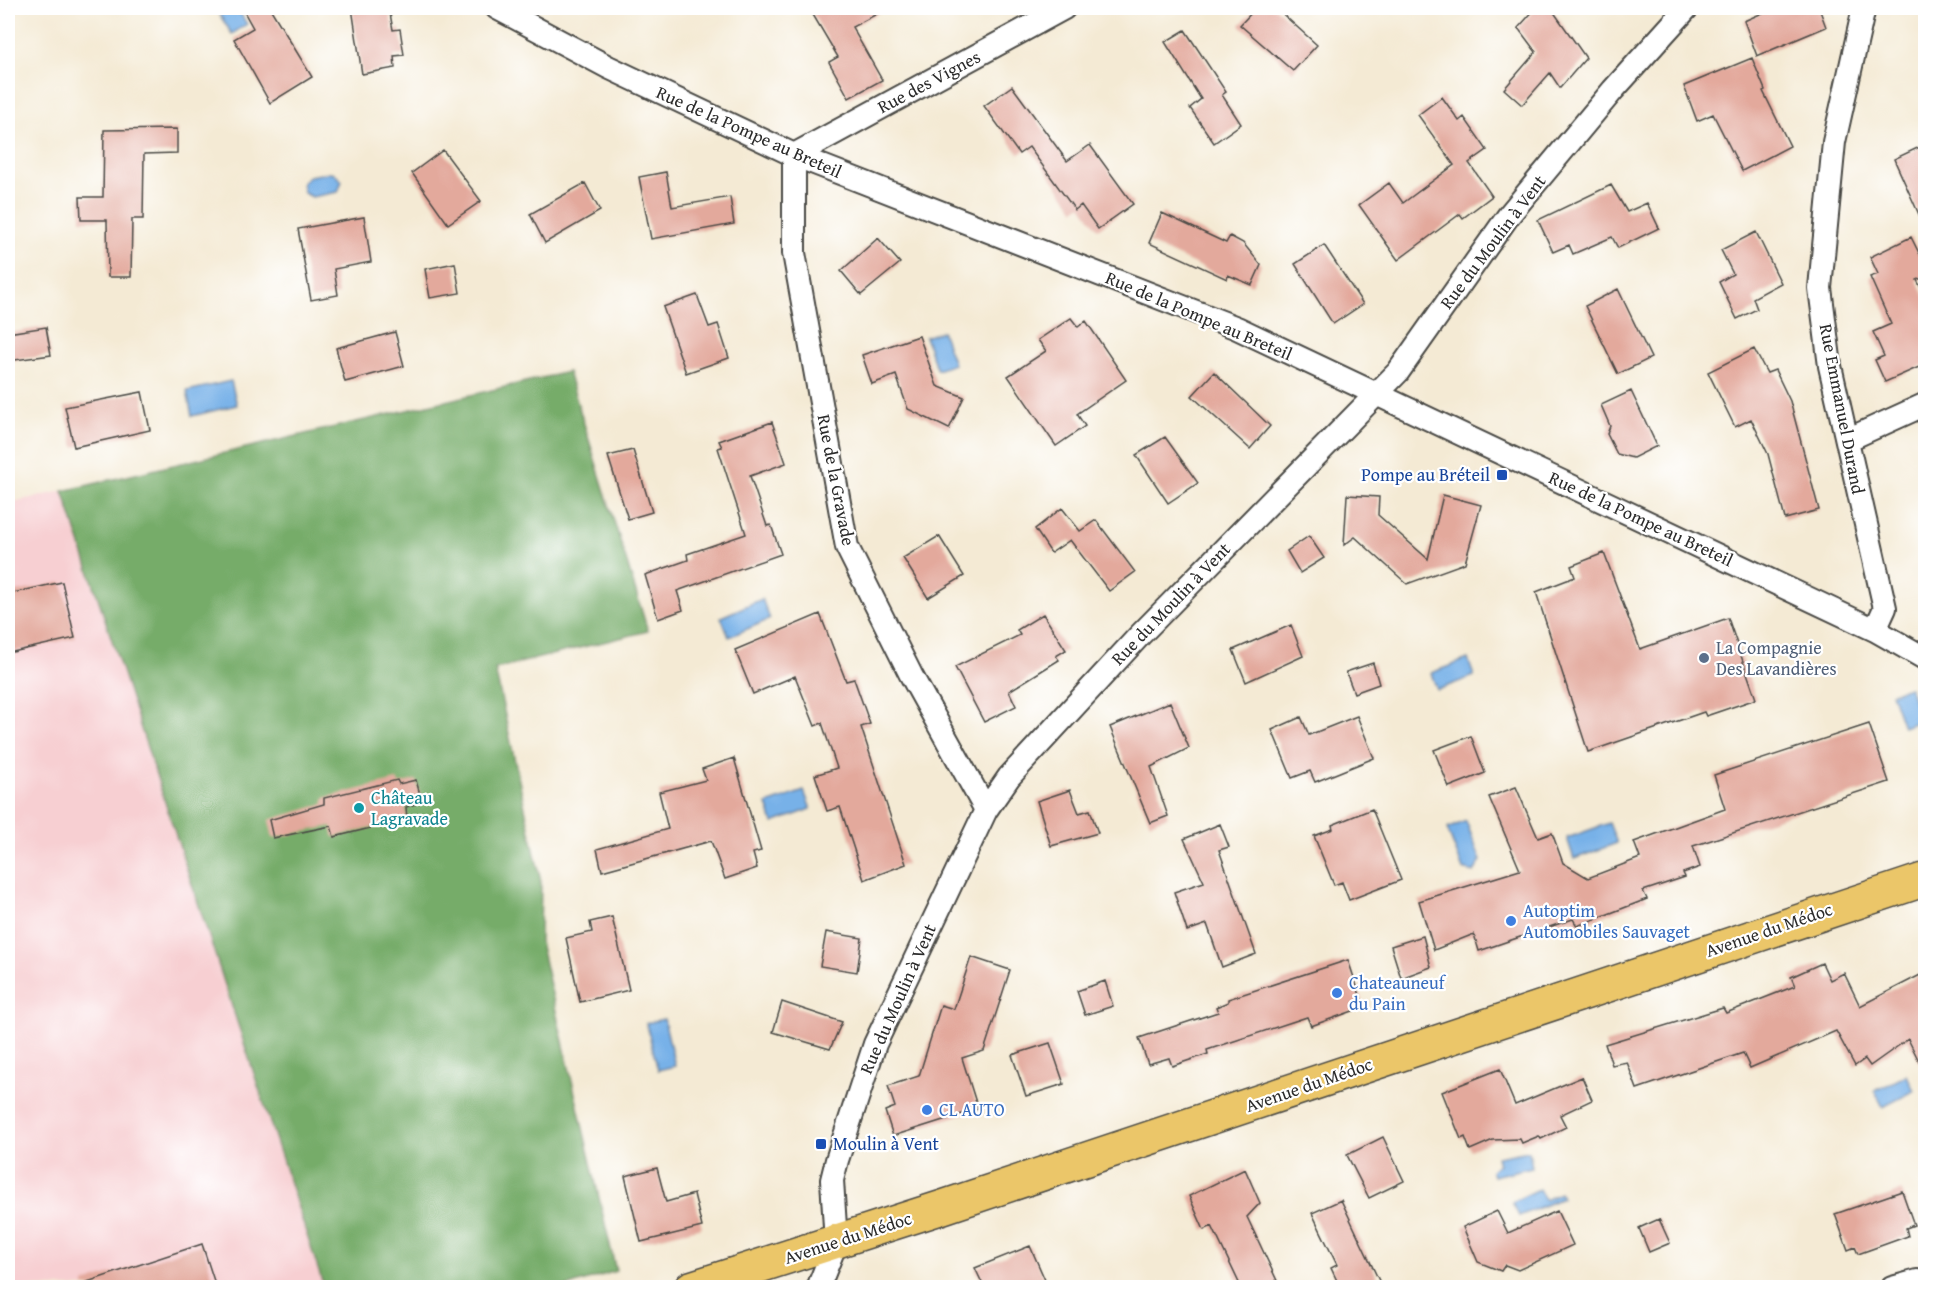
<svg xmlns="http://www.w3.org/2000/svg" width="1933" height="1295" viewBox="0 0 1933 1295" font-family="'Gentium Book Plus',serif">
<rect width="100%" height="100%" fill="#fff"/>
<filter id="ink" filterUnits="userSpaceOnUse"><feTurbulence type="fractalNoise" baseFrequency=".0167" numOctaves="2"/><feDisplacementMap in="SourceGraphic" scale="12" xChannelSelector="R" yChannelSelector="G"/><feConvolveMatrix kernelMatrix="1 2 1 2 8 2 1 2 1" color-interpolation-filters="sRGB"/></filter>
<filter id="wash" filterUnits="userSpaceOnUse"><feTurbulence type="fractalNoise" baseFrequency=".008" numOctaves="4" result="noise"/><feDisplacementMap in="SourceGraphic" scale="24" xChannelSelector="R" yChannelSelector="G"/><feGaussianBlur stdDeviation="1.35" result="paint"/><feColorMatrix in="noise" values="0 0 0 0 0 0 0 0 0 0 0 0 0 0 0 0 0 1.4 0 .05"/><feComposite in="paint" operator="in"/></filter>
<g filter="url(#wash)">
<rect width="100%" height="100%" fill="#f4ead4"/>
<path fill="#f7cfd2" d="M 63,491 L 324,1287 L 8,1287 L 8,503 Z"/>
<path fill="#76ac69" stroke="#506c4a" stroke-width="1.5" d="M 568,372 L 648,631 L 495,669 L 541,882 L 540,942 L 616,1271 L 566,1287 L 324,1287 L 63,491 Z"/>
<path fill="#77b1e8" stroke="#516e8a" stroke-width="1.5" d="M 215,8 L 237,8 L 247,24 L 232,34 Z
M 333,172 L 342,181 L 338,192 L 312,197 L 304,193 L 302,183 L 309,176 Z
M 942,331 L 954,364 L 937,370 L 925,337 Z
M 231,381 L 237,405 L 192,416 L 187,391 Z
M 762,599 L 770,619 L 729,637 L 721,617 Z
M 1468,659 L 1474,676 L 1437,690 L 1431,673 Z
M 1909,687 L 1921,720 L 1903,727 L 1891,693 Z
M 804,791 L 811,809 L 773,823 L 767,804 Z
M 1466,821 L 1481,861 L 1474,872 L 1463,869 L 1447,829 Z
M 1609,823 L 1617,843 L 1574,859 L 1567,838 Z
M 664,1019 L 675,1066 L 658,1070 L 646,1023 Z
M 1907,1075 L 1914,1091 L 1883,1107 L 1875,1091 Z
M 1529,1151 L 1532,1167 L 1493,1176 L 1491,1170 L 1499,1165 L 1497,1157 Z
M 1539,1189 L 1545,1200 L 1560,1193 L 1562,1198 L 1519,1216 L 1512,1202 Z"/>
<g id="blocks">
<path fill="#e3a99c" d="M 242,8 L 270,8 L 312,77 L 270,103 L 234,39 L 253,28 Z
M 352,8 L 389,8 L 393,30 L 400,29 L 404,55 L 394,56 L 395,68 L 362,74 Z
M 809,8 L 888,8 L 852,27 L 882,80 L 849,98 L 829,62 L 838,57 Z
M 1256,8 L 1276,8 L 1317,45 L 1293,71 L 1240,25 Z
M 1536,8 L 1551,8 L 1586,58 L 1560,88 L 1550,73 L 1522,105 L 1504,89 L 1536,52 L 1518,28 Z
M 1774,8 L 1819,8 L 1826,27 L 1757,56 L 1744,21 Z
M 1185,30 L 1226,92 L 1222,95 L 1241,124 L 1214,143 L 1190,108 L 1201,99 L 1165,42 Z
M 1752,58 L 1765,90 L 1763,91 L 1790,146 L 1742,171 L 1713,114 L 1697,121 L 1684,86 Z
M 1012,86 L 1067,161 L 1090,145 L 1133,204 L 1098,229 L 1081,205 L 1075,210 L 1029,147 L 1019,154 L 984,106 Z
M 1442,97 L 1459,121 L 1464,117 L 1487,150 L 1469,163 L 1492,196 L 1463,218 L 1460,214 L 1398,260 L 1359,205 L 1389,183 L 1403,203 L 1454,165 L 1418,115 Z
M 177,129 L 177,153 L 144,154 L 143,219 L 132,219 L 131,277 L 108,277 L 107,220 L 81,220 L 80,197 L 103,197 L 104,130 Z
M 1926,144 L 1926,230 L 1894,159 Z
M 443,150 L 481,201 L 448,224 L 412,173 Z
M 666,172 L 672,207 L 730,197 L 734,224 L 651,239 L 639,177 Z
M 585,183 L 600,211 L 545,243 L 530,214 Z
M 1611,185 L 1627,212 L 1647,203 L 1659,228 L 1618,248 L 1612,237 L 1573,254 L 1569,245 L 1553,252 L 1538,220 Z
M 1162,213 L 1226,243 L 1230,236 L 1243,243 L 1261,265 L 1252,285 L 1228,275 L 1227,279 L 1149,243 Z
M 364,217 L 371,262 L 334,269 L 338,295 L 311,300 L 298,229 Z
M 1756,232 L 1781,283 L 1753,298 L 1757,309 L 1737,319 L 1719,282 L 1733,274 L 1721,250 Z
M 1911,237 L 1926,267 L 1926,276 L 1917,280 L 1926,298 L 1926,364 L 1885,382 L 1875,360 L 1884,356 L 1873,332 L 1891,324 L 1870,277 L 1878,274 L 1870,257 Z
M 878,238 L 900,263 L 861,295 L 841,271 Z
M 1324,245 L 1363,304 L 1333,324 L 1295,264 Z
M 455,263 L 460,293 L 430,298 L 425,269 Z
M 1618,289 L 1651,358 L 1618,374 L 1585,306 Z
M 697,295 L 709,327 L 718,324 L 729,358 L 686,373 L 663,307 Z
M 1071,318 L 1078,327 L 1086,321 L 1126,380 L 1077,414 L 1085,426 L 1056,446 L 1008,376 L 1046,351 L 1038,340 Z
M 46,327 L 51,355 L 8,361 L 8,333 Z
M 395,332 L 404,366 L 345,382 L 336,348 Z
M 919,336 L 937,386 L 964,397 L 949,429 L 908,409 L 896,375 L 872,384 L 862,355 Z
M 1754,349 L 1767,373 L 1775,370 L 1790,401 L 1819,510 L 1785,519 L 1768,454 L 1751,419 L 1735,427 L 1708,372 Z
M 1214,372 L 1270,426 L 1250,449 L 1192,396 Z
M 1631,391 L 1657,446 L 1633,458 L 1617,454 L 1607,434 L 1610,426 L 1601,405 Z
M 142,392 L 150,430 L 74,447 L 65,407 Z
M 772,422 L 786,463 L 750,476 L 767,526 L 771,525 L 781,554 L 677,591 L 683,610 L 658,619 L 645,575 L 688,560 L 687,554 L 746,534 L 718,448 L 722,447 L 719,441 Z
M 1165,437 L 1198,483 L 1168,503 L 1136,455 Z
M 633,450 L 652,512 L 628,519 L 608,456 Z
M 1347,495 L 1379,497 L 1378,515 L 1428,559 L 1443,495 L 1481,505 L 1465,563 L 1407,584 L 1355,537 L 1344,545 Z
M 1062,508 L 1080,531 L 1096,520 L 1135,572 L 1109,591 L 1070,540 L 1051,553 L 1035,529 Z
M 939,536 L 964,576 L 928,598 L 903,558 Z
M 1309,536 L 1324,558 L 1300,573 L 1287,551 Z
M 1604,553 L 1640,649 L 1728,618 L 1756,699 L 1706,716 L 1704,712 L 1588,752 L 1536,592 L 1575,577 L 1571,566 Z
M 62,582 L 75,638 L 8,653 L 8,594 Z
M 820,614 L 846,681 L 854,679 L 870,724 L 861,727 L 906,864 L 864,880 L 840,807 L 827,811 L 815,775 L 837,768 L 822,723 L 815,726 L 795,676 L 753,694 L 735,650 Z
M 1043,614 L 1066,650 L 1056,656 L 1059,660 L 1009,691 L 1016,706 L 984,722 L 955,667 L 1020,635 L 1017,630 Z
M 1291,625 L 1303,656 L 1246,682 L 1233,650 Z
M 1373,663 L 1379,684 L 1354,693 L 1346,672 Z
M 1170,702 L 1189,748 L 1151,767 L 1168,816 L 1150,823 L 1110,727 Z
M 1357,716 L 1374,758 L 1315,782 L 1310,771 L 1292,778 L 1272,730 L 1301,717 L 1309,735 Z
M 1869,724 L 1889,782 L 1693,846 L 1700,867 L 1683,873 L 1685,877 L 1643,891 L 1647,899 L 1577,926 L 1573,919 L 1479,951 L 1474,934 L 1434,950 L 1419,901 L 1520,870 L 1489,797 L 1516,787 L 1538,838 L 1552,833 L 1563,863 L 1588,878 L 1640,858 L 1634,842 L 1725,809 L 1714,775 Z
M 1471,736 L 1485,773 L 1449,787 L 1434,750 Z
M 734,758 L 761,851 L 753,853 L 757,868 L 725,879 L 711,841 L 602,871 L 597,849 L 668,829 L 659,792 L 706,780 L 702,769 Z
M 397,780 L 399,784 L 416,780 L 422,802 L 406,807 L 407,819 L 334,837 L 331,826 L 273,838 L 269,820 L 324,804 L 324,798 Z
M 1070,790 L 1079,813 L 1090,810 L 1098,833 L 1051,846 L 1037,801 Z
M 1372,809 L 1401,880 L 1349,900 L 1342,882 L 1334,885 L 1314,836 L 1333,829 L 1332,825 Z
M 1220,824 L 1229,847 L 1219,850 L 1256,954 L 1222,967 L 1207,924 L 1187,931 L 1174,892 L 1204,882 L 1184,839 Z
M 612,917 L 629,990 L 580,1002 L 566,938 L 592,932 L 590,922 Z
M 826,932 L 862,938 L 857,972 L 820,966 Z
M 1423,936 L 1431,967 L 1401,978 L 1391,946 Z
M 971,957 L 1010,970 L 984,1051 L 962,1058 L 978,1109 L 893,1136 L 885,1111 L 895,1107 L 888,1086 L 919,1076 L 941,1005 L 954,1009 Z
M 1348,960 L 1364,1007 L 1311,1026 L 1307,1017 L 1207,1050 L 1208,1054 L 1172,1066 L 1169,1058 L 1148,1064 L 1139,1038 L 1218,1012 L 1216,1007 L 1228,1002 L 1228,999 Z
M 1822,963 L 1830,980 L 1844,973 L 1860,1006 L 1926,972 L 1926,1075 L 1908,1039 L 1870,1066 L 1865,1059 L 1855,1066 L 1836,1031 L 1750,1068 L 1743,1053 L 1637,1089 L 1627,1062 L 1612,1065 L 1605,1044 L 1723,1008 L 1726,1013 L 1795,986 L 1791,977 Z
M 1105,981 L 1113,1006 L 1085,1015 L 1077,991 Z
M 782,1002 L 842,1022 L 830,1049 L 773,1032 Z
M 1050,1043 L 1064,1084 L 1026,1096 L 1012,1055 Z
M 1500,1069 L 1515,1105 L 1582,1077 L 1592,1100 L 1560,1115 L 1566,1127 L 1541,1139 L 1539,1136 L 1522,1143 L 1520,1139 L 1493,1140 L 1470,1150 L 1465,1137 L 1461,1139 L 1442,1092 Z
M 1383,1137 L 1404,1181 L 1369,1198 L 1347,1155 Z
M 657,1168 L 666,1202 L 694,1194 L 702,1227 L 641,1242 L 625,1176 Z
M 1245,1169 L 1260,1203 L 1247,1217 L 1280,1287 L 1241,1287 L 1212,1226 L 1204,1230 L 1189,1196 Z
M 1902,1191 L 1914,1225 L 1906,1228 L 1908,1236 L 1858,1254 L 1855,1247 L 1848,1250 L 1835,1214 Z
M 1341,1200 L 1382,1287 L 1340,1287 L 1331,1268 L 1337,1265 L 1312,1213 Z
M 1497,1211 L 1508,1233 L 1557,1211 L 1573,1245 L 1518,1270 L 1505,1265 L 1501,1271 L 1478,1262 L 1463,1227 Z
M 1659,1219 L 1670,1243 L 1649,1252 L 1639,1228 Z
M 202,1244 L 216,1287 L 84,1287 L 84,1283 Z
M 1030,1246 L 1045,1280 L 1026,1287 L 984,1287 L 975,1268 Z"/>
</g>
</g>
<g filter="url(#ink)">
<use href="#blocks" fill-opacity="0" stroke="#494844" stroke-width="1.5"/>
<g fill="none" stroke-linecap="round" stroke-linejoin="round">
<g stroke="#494844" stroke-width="26">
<path id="minor" d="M 497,8 L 608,67 L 794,155 L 1237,328 L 1875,630 L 1926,659
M 1864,8 L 1834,142 L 1820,288 L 1830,366 L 1885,608 L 1875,630
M 1847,440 L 1926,404
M 986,810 L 911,675 L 847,547 L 794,253 L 794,155 L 1064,8
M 818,1288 L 836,1243 L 832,1180 L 837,1160 L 875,1044 L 986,810 L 1009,777 L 1140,635 L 1398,372 L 1509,215 L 1613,90 L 1687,8
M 1892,1288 L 1917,1281 L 1926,1283"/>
</g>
<g stroke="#494844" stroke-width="36">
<path id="primary" d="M 691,1288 L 943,1207 L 1926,879"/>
</g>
<use href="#minor" stroke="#fff" stroke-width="22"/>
<use href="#primary" stroke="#ebc669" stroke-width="33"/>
</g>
</g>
<g fill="#1a4fb4" stroke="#fff" stroke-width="2">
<rect x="1496" y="469" width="12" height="12" rx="3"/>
<rect x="815" y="1138" width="12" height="12" rx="3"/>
</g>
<circle fill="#5c6f8a" stroke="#fff" stroke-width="2" cx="1704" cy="658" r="6"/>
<circle fill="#0f9aa8" stroke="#fff" stroke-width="2" cx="359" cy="808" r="6"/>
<g fill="#3f7fe0" stroke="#fff" stroke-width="2">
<circle cx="1511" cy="921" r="6"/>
<circle cx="1337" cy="993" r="6"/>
<circle cx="927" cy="1110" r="6"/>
</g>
<g text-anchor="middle" stroke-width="4.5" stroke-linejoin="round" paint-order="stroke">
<g font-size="18" fill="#2b2b2b" stroke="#fff">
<text transform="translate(929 82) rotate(-28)" y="6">Rue des Vignes</text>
<text transform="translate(749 132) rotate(24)" y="6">Rue de la Pompe au Breteil</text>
<text transform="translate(1493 242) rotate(-53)" y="6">Rue du Moulin à Vent</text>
<text transform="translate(1199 316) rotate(23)" y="6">Rue de la Pompe au Breteil</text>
<text transform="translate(1842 409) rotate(79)" y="6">Rue Emmanuel Durand</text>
<text transform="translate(836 480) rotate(79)" y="6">Rue de la Gravade</text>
<text transform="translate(1641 519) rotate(25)" y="6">Rue de la Pompe au Breteil</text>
<text transform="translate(1171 604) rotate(-46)" y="6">Rue du Moulin à Vent</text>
<text transform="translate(1769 930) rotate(-19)" y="6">Avenue du Médoc</text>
<text transform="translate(898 999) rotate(-66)" y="6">Rue du Moulin à Vent</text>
<text transform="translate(1309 1085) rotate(-19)" y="6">Avenue du Médoc</text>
<text transform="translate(848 1238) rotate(-18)" y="6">Avenue du Médoc</text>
</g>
<g font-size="18" fill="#164399" stroke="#fff" text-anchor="end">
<text x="1490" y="481">Pompe au Bréteil</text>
<text x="833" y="1150" text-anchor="start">Moulin à Vent</text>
</g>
<g font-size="18" fill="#4e5e75" stroke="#fff" text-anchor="start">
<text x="1716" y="654">La Compagnie<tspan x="1716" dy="21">Des Lavandières</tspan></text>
</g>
<g font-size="18" fill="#0d838f" stroke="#fff" text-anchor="start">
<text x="371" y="804">Château<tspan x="371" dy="21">Lagravade</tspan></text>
</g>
<g font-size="18" fill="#366cbe" stroke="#fff" text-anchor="start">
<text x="1523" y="917">Autoptim<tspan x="1523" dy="21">Automobiles Sauvaget</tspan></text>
<text x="1349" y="989">Chateauneuf<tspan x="1349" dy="21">du Pain</tspan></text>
<text x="939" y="1116">CL AUTO</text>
</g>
</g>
<rect width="1933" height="1295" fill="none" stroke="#fff" stroke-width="30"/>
</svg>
